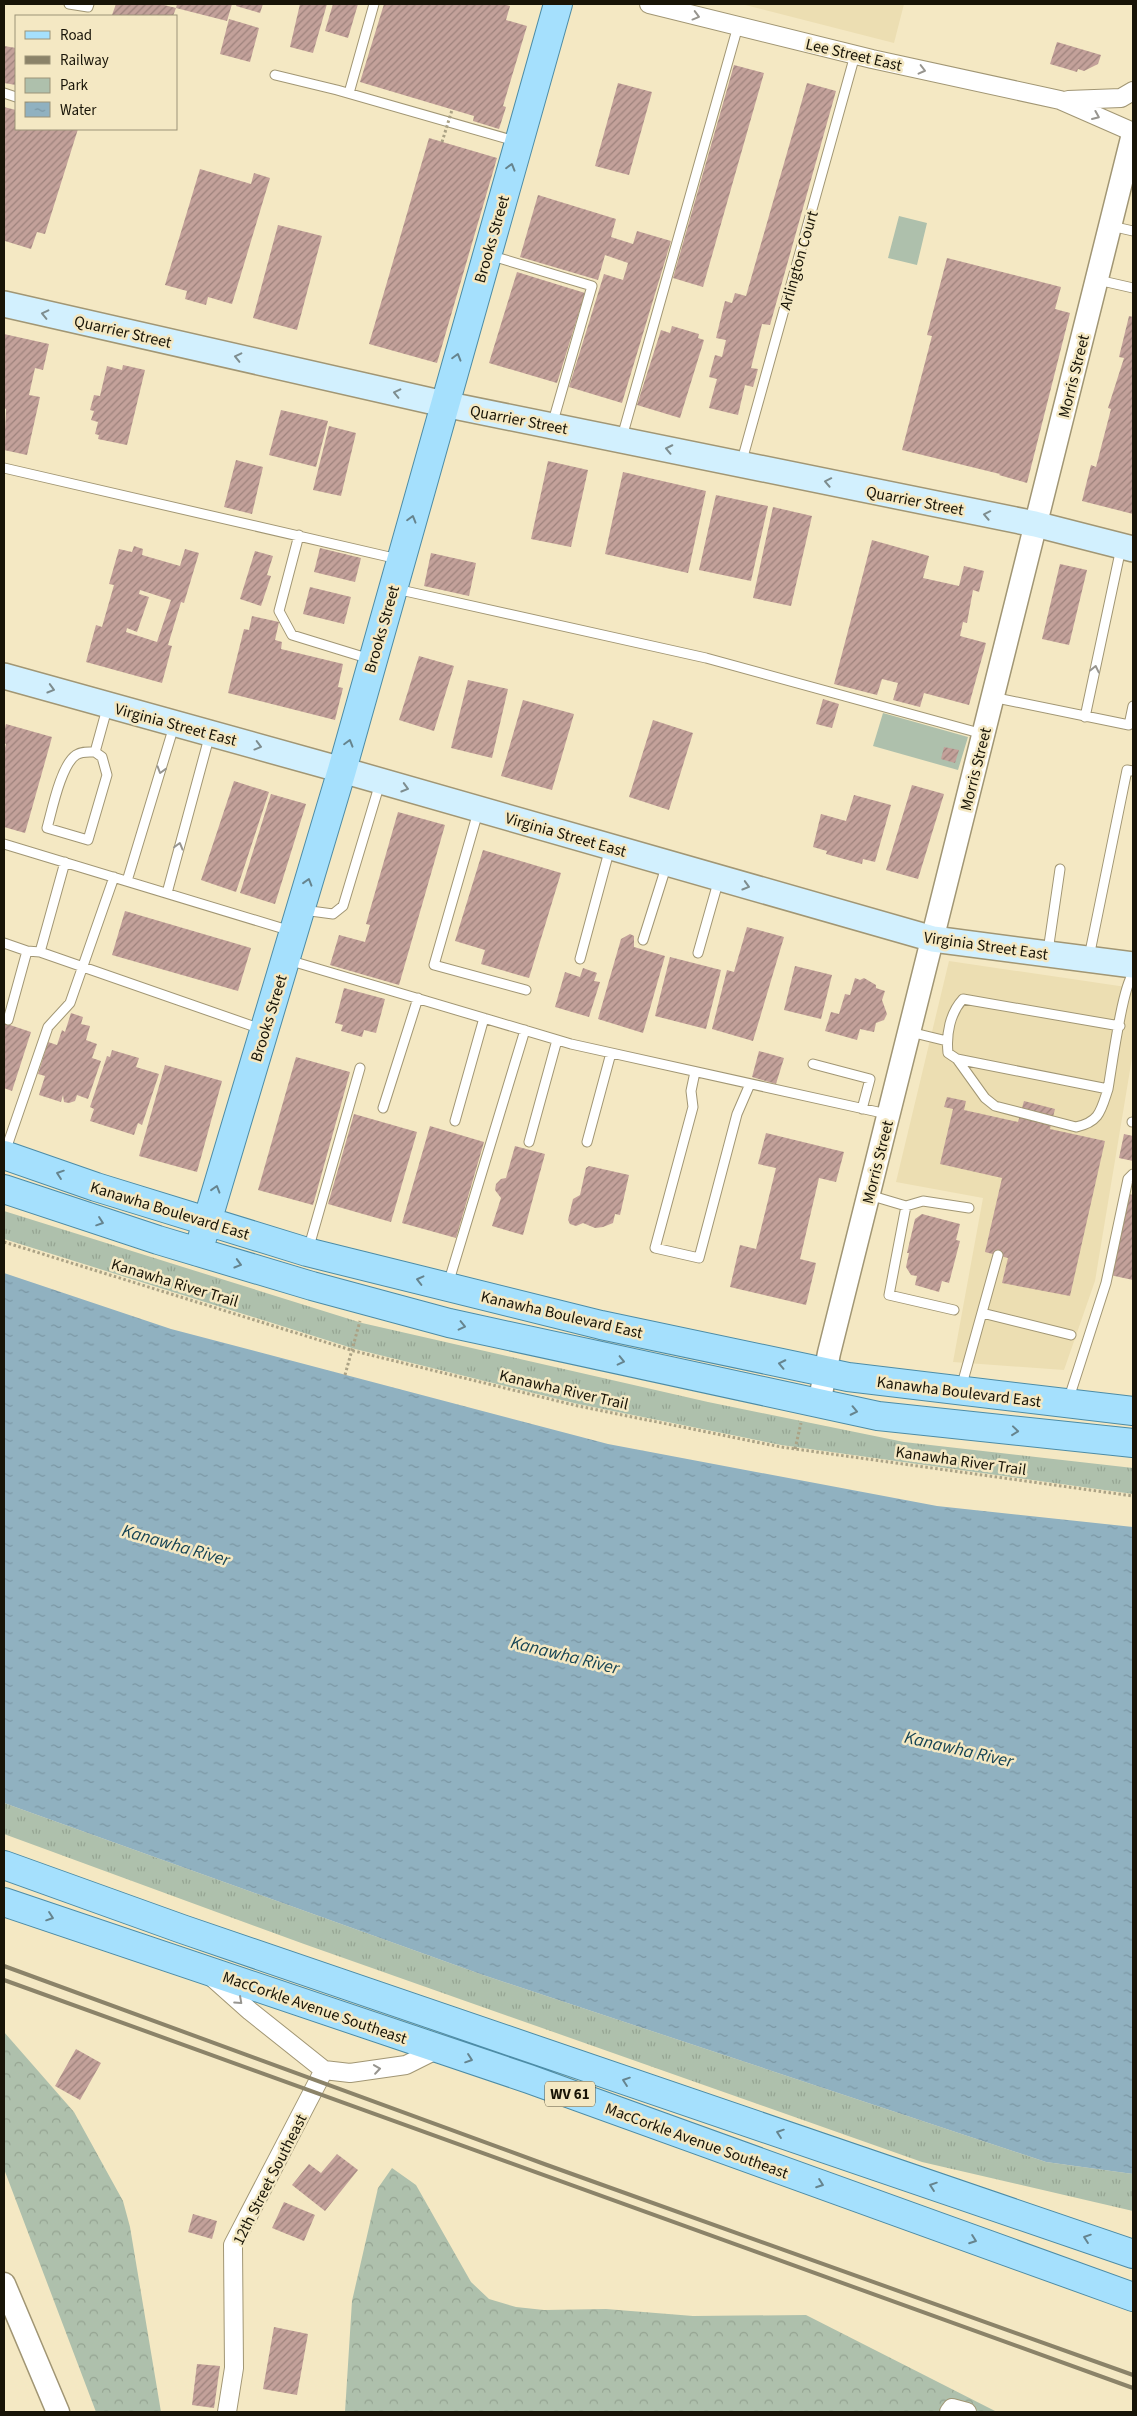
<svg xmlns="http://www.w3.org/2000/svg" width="1137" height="2416" viewBox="0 0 1137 2416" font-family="'Source Sans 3',sans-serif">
<defs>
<pattern id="grass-tufts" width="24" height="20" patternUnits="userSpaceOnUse" patternTransform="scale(1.25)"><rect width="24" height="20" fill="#aec0ac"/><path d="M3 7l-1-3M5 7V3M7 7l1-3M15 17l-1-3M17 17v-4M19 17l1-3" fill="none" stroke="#95a492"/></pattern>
<pattern id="forest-crowns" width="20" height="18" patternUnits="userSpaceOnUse" patternTransform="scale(1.25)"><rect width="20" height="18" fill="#aec0ac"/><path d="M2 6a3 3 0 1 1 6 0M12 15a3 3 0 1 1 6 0" fill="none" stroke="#95a492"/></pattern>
<pattern id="water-ripples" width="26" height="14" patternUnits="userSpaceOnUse" patternTransform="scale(1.25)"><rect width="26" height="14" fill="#90b1c0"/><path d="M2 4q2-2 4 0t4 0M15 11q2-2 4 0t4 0" fill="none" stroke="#7b97a4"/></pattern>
<pattern id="building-hatch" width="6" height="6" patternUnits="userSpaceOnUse" patternTransform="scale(1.25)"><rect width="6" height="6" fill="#c3a19a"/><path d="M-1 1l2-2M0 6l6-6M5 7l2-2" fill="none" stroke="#9d827c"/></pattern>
</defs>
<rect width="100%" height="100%" fill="#f4e8c3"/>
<path fill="#ecdeb2" d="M 741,4 L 904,4 L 894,43 Z
M 949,961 L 1133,988 L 1133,1052 L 1095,1281 L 1064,1370 L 953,1362 L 983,1198 L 896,1182 Z"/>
<path fill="url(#grass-tufts)" d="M 4,1211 L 362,1323 L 708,1402 L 904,1442 L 1133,1468 L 1133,1494 L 781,1445 L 578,1404 L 355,1349 L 4,1239 Z
M 4,1803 L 483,1975 L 1046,2162 L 1133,2174 L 1133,2211 L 922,2162 L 304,1944 L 4,1834 Z"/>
<path fill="url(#forest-crowns)" d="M 4,2032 L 74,2112 L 123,2201 L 130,2227 L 161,2412 L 96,2412 L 4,2169 Z
M 392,2168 L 416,2185 L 471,2282 L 489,2299 L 516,2307 L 544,2310 L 606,2309 L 693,2316 L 806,2315 L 997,2412 L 345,2412 L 352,2301 L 378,2188 Z"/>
<path fill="#aec0ac" d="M 899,216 L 927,223 L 917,265 L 888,258 Z
M 883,713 L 968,737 L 958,770 L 873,746 Z"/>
<path fill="url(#water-ripples)" d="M 4,1273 L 171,1329 L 608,1444 L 937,1506 L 1133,1527 L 1133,2174 L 1046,2162 L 483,1975 L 4,1803 Z"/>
<path fill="url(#building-hatch)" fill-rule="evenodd" d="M 116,4 L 160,4 L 176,8 L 173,16 L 116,16 L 112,15 Z
M 177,4 L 232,4 L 227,21 L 176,8 Z
M 237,4 L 263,4 L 260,13 L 236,6 Z
M 300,4 L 327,4 L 313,53 L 290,47 Z
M 333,4 L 358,4 L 348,38 L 325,31 Z
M 384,4 L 503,4 L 510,6 L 506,20 L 527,26 L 503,106 L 506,107 L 499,129 L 473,121 L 474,116 L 360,82 Z
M 229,19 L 259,28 L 250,62 L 220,54 Z
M 1057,42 L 1101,55 L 1098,64 L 1084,71 L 1078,69 L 1077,72 L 1050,64 Z
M 4,46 L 16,48 L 16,85 L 4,83 Z
M 734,65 L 764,73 L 703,287 L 673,278 Z
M 618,83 L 652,92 L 629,175 L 595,166 Z
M 807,83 L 836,91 L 770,325 L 762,324 L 751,368 L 758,369 L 753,387 L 745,385 L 738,415 L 709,408 L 717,379 L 709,377 L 715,355 L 722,357 L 726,340 L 716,338 L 725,301 L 732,303 L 735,293 L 746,296 Z
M 4,107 L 16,110 L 16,129 L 78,129 L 45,234 L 37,232 L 31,249 L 5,241 L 4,245 Z
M 429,138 L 497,158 L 437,363 L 369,344 Z
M 200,169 L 251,184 L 254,173 L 270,178 L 232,304 L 208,297 L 206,305 L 185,299 L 187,291 L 165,285 Z
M 538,195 L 616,219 L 611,237 L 633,244 L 637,231 L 671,241 L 622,403 L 569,387 L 604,274 L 623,280 L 628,263 L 605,255 L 598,280 L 520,257 Z
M 278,225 L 322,236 L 297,330 L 253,318 Z
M 947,258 L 1061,287 L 1055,309 L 1070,313 L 1027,483 L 999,475 L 1000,474 L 902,450 L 932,336 L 927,335 Z
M 517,272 L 585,293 L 557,383 L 489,363 Z
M 1129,316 L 1133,317 L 1133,514 L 1082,501 L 1091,465 L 1096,467 L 1111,409 L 1108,408 L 1124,358 L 1119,357 Z
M 672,326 L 699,334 L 698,338 L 704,340 L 680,418 L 637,405 L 661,330 L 670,333 Z
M 4,334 L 49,344 L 43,370 L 35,368 L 29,395 L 40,397 L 27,455 L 4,450 L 6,409 L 4,408 Z
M 123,365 L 145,370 L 127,445 L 98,439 L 99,435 L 95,434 L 98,422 L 91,420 L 94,411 L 90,410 L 94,395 L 100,396 L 107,366 L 122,370 Z
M 281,410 L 328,421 L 316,467 L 269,455 Z
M 329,426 L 356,433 L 341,496 L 313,490 Z
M 236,460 L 263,467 L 252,514 L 224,507 Z
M 548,461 L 588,470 L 571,547 L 531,539 Z
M 623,472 L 706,491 L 688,573 L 605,554 Z
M 716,495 L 768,506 L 751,581 L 699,570 Z
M 773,507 L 812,516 L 791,606 L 753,598 Z
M 872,540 L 929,556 L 923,578 L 959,586 L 964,566 L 984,571 L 979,592 L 973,590 L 967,623 L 963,622 L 960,636 L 986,643 L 969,705 L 924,693 L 920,707 L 893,700 L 898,683 L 882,679 L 877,695 L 834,684 Z
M 134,546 L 143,549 L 142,555 L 180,566 L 185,549 L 199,553 L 184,603 L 181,602 L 168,645 L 172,646 L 162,683 L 86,662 L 96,625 L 102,627 L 114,585 L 109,584 L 119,549 L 132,552 ZM 140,590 L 171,600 L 157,642 L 126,632 L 127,628 L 137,632 L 149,597 L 139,594 Z
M 320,548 L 361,558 L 355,582 L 314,572 Z
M 255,551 L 273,556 L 267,575 L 271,576 L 261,606 L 240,599 Z
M 431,553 L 476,563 L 469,596 L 424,586 Z
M 1060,564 L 1087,570 L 1069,645 L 1042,639 Z
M 310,587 L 351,597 L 344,624 L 303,614 Z
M 252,616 L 279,622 L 275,640 L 282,642 L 281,649 L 343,664 L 338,687 L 343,688 L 335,720 L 228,693 L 244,629 L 249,630 Z
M 419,656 L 454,666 L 434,731 L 399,720 Z
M 468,680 L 508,689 L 492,758 L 451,748 Z
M 823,699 L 839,704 L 832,728 L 816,724 Z
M 523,700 L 574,714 L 552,790 L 501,776 Z
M 653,720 L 693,733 L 669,810 L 629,797 Z
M 6,724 L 52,737 L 25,833 L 4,827 L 4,752 L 6,744 L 4,743 L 4,733 Z
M 944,747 L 959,750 L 955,763 L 941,759 Z
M 234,781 L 269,792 L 236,892 L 201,880 Z
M 912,785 L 944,794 L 918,879 L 886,870 Z
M 271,794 L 306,804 L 275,904 L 240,893 Z
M 854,795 L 891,805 L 875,862 L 863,859 L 862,864 L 826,854 L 827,851 L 813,847 L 821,814 L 846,821 Z
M 398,812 L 445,825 L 399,985 L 330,965 L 339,935 L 365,942 L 370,925 L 366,924 Z
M 483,850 L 561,873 L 529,978 L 481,964 L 485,950 L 455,941 Z
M 125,911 L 251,948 L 238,991 L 112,955 Z
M 747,927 L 784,937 L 753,1041 L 712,1029 L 727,970 L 734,972 Z
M 630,934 L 634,936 L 634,947 L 665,956 L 643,1033 L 598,1019 L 621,939 Z
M 670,957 L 721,970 L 706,1029 L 655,1016 Z
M 795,966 L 832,975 L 821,1019 L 784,1010 Z
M 583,968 L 597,973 L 594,981 L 600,982 L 589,1017 L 555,1007 L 565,972 L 580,977 Z
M 855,978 L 860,980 L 864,978 L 876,985 L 876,988 L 885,991 L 882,1000 L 887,1014 L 884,1020 L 876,1023 L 874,1032 L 860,1029 L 857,1040 L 825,1031 L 831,1012 L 839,1014 L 845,994 L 850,995 Z
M 344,988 L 385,999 L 376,1033 L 364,1030 L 362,1037 L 341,1031 L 343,1025 L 335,1023 Z
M 71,1013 L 83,1017 L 81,1024 L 90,1026 L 86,1040 L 97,1044 L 92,1058 L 101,1061 L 88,1099 L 77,1095 L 75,1101 L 69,1103 L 64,1102 L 63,1095 L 61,1102 L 39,1095 L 45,1076 L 38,1074 L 48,1042 L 57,1045 L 62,1030 L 65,1032 Z
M 4,1023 L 31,1032 L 12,1091 L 4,1088 Z
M 112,1050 L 139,1058 L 136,1067 L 159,1074 L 142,1125 L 138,1123 L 134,1135 L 90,1121 L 94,1109 L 90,1107 L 107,1056 L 110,1057 Z
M 759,1051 L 784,1058 L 776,1084 L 752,1077 Z
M 296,1057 L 350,1072 L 313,1205 L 258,1190 Z
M 165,1065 L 222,1081 L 197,1172 L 139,1156 Z
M 947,1097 L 966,1101 L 964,1110 L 1018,1122 L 1024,1101 L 1055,1109 L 1050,1129 L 1105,1141 L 1070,1296 L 1002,1283 L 1008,1258 L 985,1252 L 1002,1178 L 940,1164 L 953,1109 L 944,1107 Z
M 354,1114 L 417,1132 L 391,1222 L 328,1204 Z
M 430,1126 L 484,1142 L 456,1238 L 402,1223 Z
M 766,1133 L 844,1152 L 836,1182 L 819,1178 L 800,1259 L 816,1263 L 806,1305 L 730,1287 L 740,1245 L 756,1249 L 776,1168 L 758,1164 Z
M 1124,1134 L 1133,1136 L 1133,1161 L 1119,1158 Z
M 515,1146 L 545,1154 L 523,1235 L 492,1226 L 501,1198 L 495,1190 L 496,1184 L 501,1179 L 506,1178 Z
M 589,1166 L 629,1175 L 620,1215 L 615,1214 L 613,1223 L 603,1227 L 595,1228 L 583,1223 L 576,1226 L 570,1224 L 568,1220 L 573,1199 L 580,1195 L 586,1168 Z
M 1129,1194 L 1133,1195 L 1133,1280 L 1110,1275 Z
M 922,1214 L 960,1224 L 956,1240 L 960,1241 L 949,1283 L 942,1281 L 939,1292 L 915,1285 L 917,1276 L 911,1275 L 906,1267 L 909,1253 L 907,1253 L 915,1219 Z
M 76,2049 L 101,2063 L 80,2100 L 55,2086 Z
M 337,2154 L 358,2170 L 325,2211 L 292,2185 L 309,2164 L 321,2173 Z
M 284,2202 L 315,2215 L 304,2241 L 272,2228 Z
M 193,2214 L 217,2221 L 212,2239 L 188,2232 Z
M 274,2327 L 308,2334 L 297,2395 L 263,2389 Z
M 197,2364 L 220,2366 L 214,2408 L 192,2405 Z"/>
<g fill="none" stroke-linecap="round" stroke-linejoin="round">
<g stroke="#a19674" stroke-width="11">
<path id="service" d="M 69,4 L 88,7 L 89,4
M 275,75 L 337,90 L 515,141
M 4,93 L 16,97
M 349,93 L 374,4
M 1111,226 L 1133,231
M 489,255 L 592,286 L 552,425
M 1098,280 L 1133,288
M 622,437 L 738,26
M 741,464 L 855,55
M 4,468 L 398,559
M 299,535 L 279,611 L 292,635 L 370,659
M 396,589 L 706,658 L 983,734
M 992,697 L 1129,725 L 1133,706
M 1085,717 L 1121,548
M 95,752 C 88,752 82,751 76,755 C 61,765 52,810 47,828 L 88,840 L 107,775 L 102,757 L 95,752 L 108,705
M 478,812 L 434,965 L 526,990
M 4,844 L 291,931
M 65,862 L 40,952 L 261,1029
M 127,881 L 174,726
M 167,893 L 210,734
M 303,910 L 333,914 L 343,906 L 380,783
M 643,940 L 667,864
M 4,943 L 27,951
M 1048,951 L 1060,869
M 698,953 L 719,879
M 1089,957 L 1127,770 L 1133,771
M 580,959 L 610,848
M 288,960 L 571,1044 L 887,1114
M 8,1020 L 27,951 L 40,952
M 1120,1026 L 963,999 C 950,1013 946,1034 948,1053 L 957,1059 L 1108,1089 C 1112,1066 1122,988 1133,974
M 910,1032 L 947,1041
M 957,1059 L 985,1098 L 995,1106 L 1076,1127 C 1100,1122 1101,1110 1108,1089
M 813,1064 L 870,1079 L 862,1109
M 695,1072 L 691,1091 L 693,1107 L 655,1248 L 699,1258 L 737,1114 L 750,1084
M 383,1108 L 418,998
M 455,1121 L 484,1018
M 1132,1122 L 1133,1122
M 529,1142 L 557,1040
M 587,1142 L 611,1053
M 5,1152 L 48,1027 L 70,1003 L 114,877
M 869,1195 L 906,1206 L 923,1201 L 969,1208
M 906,1206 L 889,1295 L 954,1310
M 308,1250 L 360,1068
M 448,1284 L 525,1030
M 982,1313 L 1071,1335
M 961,1388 L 998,1255
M 1068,1401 L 1106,1283 L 1128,1179 L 1133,1174"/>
</g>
<g stroke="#a19674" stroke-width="20">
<path id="minor" d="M 649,4 L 872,59 L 1060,100 L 1133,132
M 1068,100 L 1121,98 L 1133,91
M 213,1978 L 250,2011 L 324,2070 L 350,2073 L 406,2065 L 438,2049
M 227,2412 L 234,2368 L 233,2245 L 324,2070
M 949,2412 L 952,2408 L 967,2412"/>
</g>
<g stroke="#a19674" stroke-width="25">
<path id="tertiary" d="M 819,1404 L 829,1353 L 1133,134
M 4,2284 L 58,2412"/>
</g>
<g stroke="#a19674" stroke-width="28">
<path id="secondary" d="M 4,304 L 444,404 L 1035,524 L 1133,549
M 4,676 L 342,770 L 933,939 L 1133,965"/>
</g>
<g stroke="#4d8ca6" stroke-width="30">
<path id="primary" d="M 4,1155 L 96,1187 L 307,1252 L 601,1325 L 848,1377 L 1133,1411
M 4,1189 L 158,1240 L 312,1286 L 449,1323 L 878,1416 L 1133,1443
M 198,1252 L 342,770 L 558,4
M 4,1865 L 182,1929 L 1133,2254
M 4,1902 L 529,2079 L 1133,2297"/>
</g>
<path stroke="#aba285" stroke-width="3" stroke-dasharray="2.5 2.5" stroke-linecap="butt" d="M 4,1242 L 354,1351 L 578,1406 L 781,1447 L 1133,1496
M 345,1375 L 360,1321
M 795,1449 L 801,1423"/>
<use href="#service" stroke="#fff" stroke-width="9"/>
<use href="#minor" stroke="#fff" stroke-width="18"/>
<use href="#tertiary" stroke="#fff" stroke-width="22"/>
<use href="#secondary" stroke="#d2f0fe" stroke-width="25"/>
<use href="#primary" stroke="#a5e0fd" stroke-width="28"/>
<path stroke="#8b8369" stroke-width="4" d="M 4,1966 L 547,2165 L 1133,2375
M 4,1980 L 1133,2388"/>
<path stroke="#aba285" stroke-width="3" stroke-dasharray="2.5 2.5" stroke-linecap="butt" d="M 442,142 L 452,110"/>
</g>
<defs><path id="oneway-chevron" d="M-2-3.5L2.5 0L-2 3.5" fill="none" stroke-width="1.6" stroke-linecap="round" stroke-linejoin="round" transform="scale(1.25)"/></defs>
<g stroke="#97958f">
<use href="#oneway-chevron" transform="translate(696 16) rotate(15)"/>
<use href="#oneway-chevron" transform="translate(922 70) rotate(14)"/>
<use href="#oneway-chevron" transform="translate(1096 116) rotate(23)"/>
<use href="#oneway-chevron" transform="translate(1095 669) rotate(-78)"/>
<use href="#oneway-chevron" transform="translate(161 770) rotate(107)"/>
<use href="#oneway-chevron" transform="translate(179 846) rotate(-75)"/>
<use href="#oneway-chevron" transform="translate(239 2001) rotate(42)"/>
<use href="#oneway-chevron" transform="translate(377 2069) rotate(-8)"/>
</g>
<g stroke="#66848e">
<use href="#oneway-chevron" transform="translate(511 167) rotate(-74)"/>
<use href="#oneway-chevron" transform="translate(457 357) rotate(-74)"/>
<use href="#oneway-chevron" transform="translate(412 519) rotate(-74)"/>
<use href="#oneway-chevron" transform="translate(349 743) rotate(-74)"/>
<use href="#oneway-chevron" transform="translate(308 882) rotate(-73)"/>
<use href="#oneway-chevron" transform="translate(60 1174) rotate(-161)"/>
<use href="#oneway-chevron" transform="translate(216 1189) rotate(-73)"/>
<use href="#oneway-chevron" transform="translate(100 1222) rotate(19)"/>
<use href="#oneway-chevron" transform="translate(238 1264) rotate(16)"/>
<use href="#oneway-chevron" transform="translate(420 1280) rotate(-166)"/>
<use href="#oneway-chevron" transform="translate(462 1326) rotate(13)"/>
<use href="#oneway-chevron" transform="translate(621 1361) rotate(13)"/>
<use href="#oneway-chevron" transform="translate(782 1364) rotate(-168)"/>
<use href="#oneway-chevron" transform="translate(854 1411) rotate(12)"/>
<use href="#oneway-chevron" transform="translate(1015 1431) rotate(6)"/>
<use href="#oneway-chevron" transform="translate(50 1917) rotate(19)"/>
<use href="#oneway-chevron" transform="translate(469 2059) rotate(19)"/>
<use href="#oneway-chevron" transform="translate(626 2081) rotate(-161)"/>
<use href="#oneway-chevron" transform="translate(780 2133) rotate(-161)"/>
<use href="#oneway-chevron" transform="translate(820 2184) rotate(20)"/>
<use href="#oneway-chevron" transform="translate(933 2186) rotate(-161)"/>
<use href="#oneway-chevron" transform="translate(1087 2238) rotate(-161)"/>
<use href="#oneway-chevron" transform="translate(973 2240) rotate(20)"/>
</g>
<g stroke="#7e8d8f">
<use href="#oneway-chevron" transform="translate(45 314) rotate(-167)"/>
<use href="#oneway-chevron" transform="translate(238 357) rotate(-167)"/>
<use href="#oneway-chevron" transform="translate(397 393) rotate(-167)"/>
<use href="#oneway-chevron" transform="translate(669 449) rotate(-168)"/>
<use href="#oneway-chevron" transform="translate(828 482) rotate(-169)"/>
<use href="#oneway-chevron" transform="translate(987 515) rotate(-169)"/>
<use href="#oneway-chevron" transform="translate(51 689) rotate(16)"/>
<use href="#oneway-chevron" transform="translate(258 746) rotate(15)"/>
<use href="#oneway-chevron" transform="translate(405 788) rotate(16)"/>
<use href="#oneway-chevron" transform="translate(746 886) rotate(16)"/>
</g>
<g text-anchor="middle" stroke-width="5" stroke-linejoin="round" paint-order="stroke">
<rect fill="#f4e8c3" stroke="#5a543f" stroke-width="1" x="545" y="2081.5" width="50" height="25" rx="4"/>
<g font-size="15" font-weight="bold" fill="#181407">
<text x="570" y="2099">WV 61</text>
</g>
<g font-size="16" fill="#181407" stroke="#f4e8c3">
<text transform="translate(854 54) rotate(13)" y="6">Lee Street East</text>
<text transform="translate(491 239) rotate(-74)" y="6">Brooks Street</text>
<text transform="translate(798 260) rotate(-74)" y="6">Arlington Court</text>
<text transform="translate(123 331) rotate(13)" y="6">Quarrier Street</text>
<text transform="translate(1073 376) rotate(-76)" y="6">Morris Street</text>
<text transform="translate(519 419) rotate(11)" y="6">Quarrier Street</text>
<text transform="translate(915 500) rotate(11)" y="6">Quarrier Street</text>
<text transform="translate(381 629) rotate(-74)" y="6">Brooks Street</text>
<text transform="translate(176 724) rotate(15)" y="6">Virginia Street East</text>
<text transform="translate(975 769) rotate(-76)" y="6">Morris Street</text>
<text transform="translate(566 834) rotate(16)" y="6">Virginia Street East</text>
<text transform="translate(986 945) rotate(8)" y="6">Virginia Street East</text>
<text transform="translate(268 1018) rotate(-73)" y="6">Brooks Street</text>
<text transform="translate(877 1162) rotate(-76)" y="6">Morris Street</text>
<text transform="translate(170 1210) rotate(17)" y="6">Kanawha Boulevard East</text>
<text transform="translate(175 1282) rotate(17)" y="6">Kanawha River Trail</text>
<text transform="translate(562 1314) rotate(13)" y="6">Kanawha Boulevard East</text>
<text transform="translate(564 1389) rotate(13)" y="6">Kanawha River Trail</text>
<text transform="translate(959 1391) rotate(7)" y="6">Kanawha Boulevard East</text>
<text transform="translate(961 1460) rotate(8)" y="6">Kanawha River Trail</text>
<text transform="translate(315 2007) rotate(19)" y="6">MacCorkle Avenue Southeast</text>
<text transform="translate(697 2140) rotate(20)" y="6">MacCorkle Avenue Southeast</text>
<text transform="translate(269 2179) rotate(-63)" y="6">12th Street Southeast</text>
</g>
<g font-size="18" font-style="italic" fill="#154354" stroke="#f4e8c3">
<text transform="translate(176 1545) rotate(16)" y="6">Kanawha River</text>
<text transform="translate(565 1655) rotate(14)" y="6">Kanawha River</text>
<text transform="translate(959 1749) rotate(13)" y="6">Kanawha River</text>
</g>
</g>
<rect width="1137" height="2416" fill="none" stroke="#181407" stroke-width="10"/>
<rect x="15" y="15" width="162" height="115" fill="#f4e8c3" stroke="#9c9378"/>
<rect x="25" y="31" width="25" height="8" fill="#a5e0fd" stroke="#9c9378"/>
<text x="60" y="40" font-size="15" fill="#181407">Road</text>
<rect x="25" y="56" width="25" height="8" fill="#8b8369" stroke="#9c9378"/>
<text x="60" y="65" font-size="15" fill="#181407">Railway</text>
<rect x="25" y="78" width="25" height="15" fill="#aec0ac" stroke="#9c9378"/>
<text x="60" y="90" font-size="15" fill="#181407">Park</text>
<rect x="25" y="102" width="25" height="15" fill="url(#water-ripples)" stroke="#9c9378"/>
<text x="60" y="115" font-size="15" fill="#181407">Water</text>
</svg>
